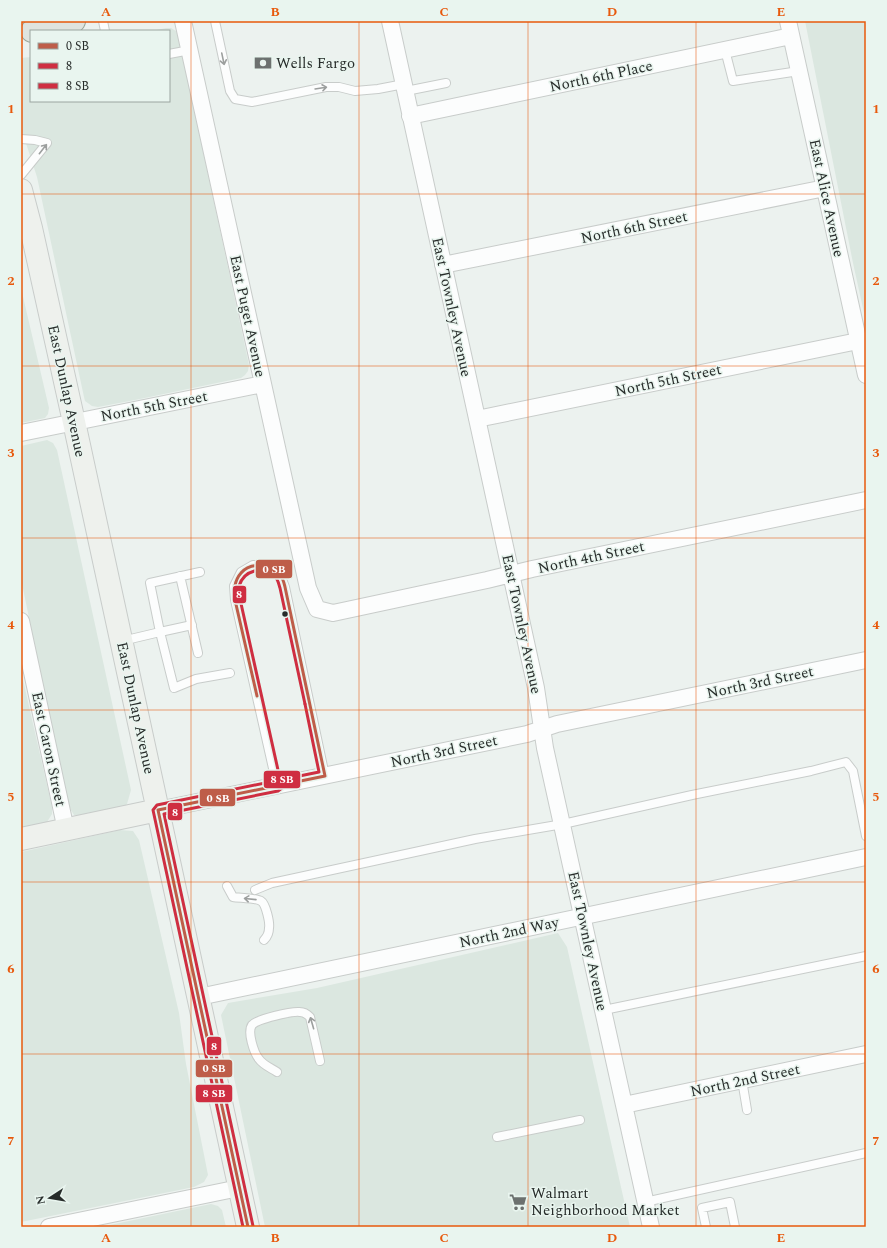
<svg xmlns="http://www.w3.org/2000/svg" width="887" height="1248" viewBox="0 0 887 1248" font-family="Spectral,serif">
<rect width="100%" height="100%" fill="#ecf2ef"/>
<path fill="#dbe7e0" d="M 805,21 L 866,21 L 866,322 L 853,263 Z
M 166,28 L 171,28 L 176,31 L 178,35 L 249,365 L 248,371 L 245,375 L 241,378 L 135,400 L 98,407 L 92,406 L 85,401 L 84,397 L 37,177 L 21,128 L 21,58 L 31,57 L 31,101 L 169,101 L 169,31 L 152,31 Z
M 21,288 L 49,408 L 48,414 L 45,418 L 21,423 Z
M 47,440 L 53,443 L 57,450 L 131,790 L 127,804 L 121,809 L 78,816 L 74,815 L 71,810 L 66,797 L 21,579 L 21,446 Z
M 21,671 L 52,807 L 52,814 L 47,822 L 37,826 L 21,829 Z
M 120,830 L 133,831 L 139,840 L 179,1013 L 186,1064 L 208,1175 L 204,1182 L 194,1187 L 21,1222 L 21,852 Z
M 558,933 L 567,947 L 630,1227 L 265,1227 L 221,1015 L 228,1003 L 317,988 Z
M 211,1204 L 218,1206 L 222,1210 L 226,1227 L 100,1227 Z"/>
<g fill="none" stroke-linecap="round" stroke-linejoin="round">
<g stroke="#c8ccca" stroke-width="10">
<path id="lane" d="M 103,21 L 105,31
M 215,21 L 230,91 L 235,99 L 252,102 L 326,87 L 339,87 L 355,91 L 378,89 L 404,84
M 725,50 L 733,81 L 799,71
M 169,54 L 190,50
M 406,91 L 446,83
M 21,139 L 35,140 L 47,143 L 21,175
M 180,576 L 198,653
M 192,625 L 160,632 L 150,583 L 200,572
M 122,641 L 160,632 L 174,688 L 196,679 L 230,673
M 277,786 L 235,600 L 234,586 L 241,572 L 253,565 L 268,566 L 280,574 L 285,587 L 325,776
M 227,886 L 233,897 C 239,898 256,898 261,901 C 266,904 270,923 269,928 C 269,933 267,937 264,940
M 255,890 L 272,883 L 475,839 L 563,824 L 692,795 L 811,771 L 846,762 L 853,771 L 866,836
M 604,1010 L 866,956
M 277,1072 C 271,1068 263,1065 259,1059 C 254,1053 247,1032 252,1025 C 257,1019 292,1011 300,1012 C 304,1012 307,1014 310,1017 L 320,1061
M 742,1080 L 747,1110
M 497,1137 L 580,1120
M 645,1202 L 866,1153
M 706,1227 L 702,1208 L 730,1202 L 735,1227"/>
</g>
<g stroke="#c8ccca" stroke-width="18">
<path id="street" d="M 183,21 L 308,588 L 317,609 L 333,613 L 487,580 L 532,569 L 866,500
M 390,21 L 536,688 L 545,748 L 651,1227
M 788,21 L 866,375
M 410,116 L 791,36
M 443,265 L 825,188
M 477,419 L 858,341
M 21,433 L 263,384
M 21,621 L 66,830
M 158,810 L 527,734 L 557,724 L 866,660
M 199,997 L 866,857
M 624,1105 L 866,1054
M 49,1227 L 239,1188"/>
</g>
<g stroke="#c8ccca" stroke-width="24">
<path id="secondary" d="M 21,190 L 31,228 L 74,422 L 248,1227
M 21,839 L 158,810"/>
</g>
<g stroke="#9ba69a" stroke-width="24">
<path id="primary" d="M 32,31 L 74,21"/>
</g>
<use href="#lane" stroke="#fcfdfd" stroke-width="8"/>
<use href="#street" stroke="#fcfdfd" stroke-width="16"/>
<use href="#secondary" stroke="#eef1ed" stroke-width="22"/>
<use href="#primary" stroke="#dfe4df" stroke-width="22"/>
<g stroke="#e9f5ef" stroke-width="6">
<path id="bus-1" d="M 248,1227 L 158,810 L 325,776 L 285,587 C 284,583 283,578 280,575 C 273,563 250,562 241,573 C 234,581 234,590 235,600 L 257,696"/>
</g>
<g stroke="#e9f5ef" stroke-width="6">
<path id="bus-2" d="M 253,1226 L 164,814 L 278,791 L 282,788 L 240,599 C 240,595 238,590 239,586 C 244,570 263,565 275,577 C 278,579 279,585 280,588 L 305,704"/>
</g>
<g stroke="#e9f5ef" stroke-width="6">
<path id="bus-3" d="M 243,1227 L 153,810 L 157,805 L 319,772 L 305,704"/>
</g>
<use href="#bus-1" stroke="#be5d49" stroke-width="3"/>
<use href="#bus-2" stroke="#cf2e41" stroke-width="3"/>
<use href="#bus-3" stroke="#cf2e41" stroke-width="3"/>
</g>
<defs><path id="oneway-shaft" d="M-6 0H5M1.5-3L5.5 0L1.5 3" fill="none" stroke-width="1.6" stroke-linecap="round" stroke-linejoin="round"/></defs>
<g stroke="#9c9f9e">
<use href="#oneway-shaft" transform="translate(223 59) rotate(78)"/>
<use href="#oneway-shaft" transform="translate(321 88) rotate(-9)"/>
<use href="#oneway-shaft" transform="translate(43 149) rotate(-52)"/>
<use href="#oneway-shaft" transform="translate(250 899) rotate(-174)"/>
<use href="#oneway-shaft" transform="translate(312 1023) rotate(-106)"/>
</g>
<path fill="none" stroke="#e8590c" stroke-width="1" stroke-opacity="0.55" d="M 191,21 L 191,1227M 359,21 L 359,1227M 528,21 L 528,1227M 696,21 L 696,1227M 21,194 L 866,194M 21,366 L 866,366M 21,538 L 866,538M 21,710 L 866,710M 21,882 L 866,882M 21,1054 L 866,1054"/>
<defs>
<g id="bank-bare" transform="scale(1.38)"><path d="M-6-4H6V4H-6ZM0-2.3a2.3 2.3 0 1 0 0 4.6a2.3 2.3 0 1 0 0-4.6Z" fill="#6c716f" stroke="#e9f5ef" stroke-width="2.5" paint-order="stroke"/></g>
<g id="supermarket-bare" transform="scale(1.38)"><path d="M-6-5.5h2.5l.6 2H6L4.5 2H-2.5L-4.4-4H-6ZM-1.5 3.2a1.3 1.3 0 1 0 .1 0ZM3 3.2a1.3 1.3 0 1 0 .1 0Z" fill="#6c716f" stroke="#e9f5ef" stroke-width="2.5" paint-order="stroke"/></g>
</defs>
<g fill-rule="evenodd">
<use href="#bank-bare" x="263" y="63"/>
<use href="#supermarket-bare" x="518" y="1202"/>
</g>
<circle fill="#272c2a" stroke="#e9f5ef" stroke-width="1.5" cx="285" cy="614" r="3.5"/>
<g text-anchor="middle" stroke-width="3" stroke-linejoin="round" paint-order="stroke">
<g font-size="15" fill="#272c2a" stroke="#e9f5ef" text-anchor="start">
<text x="276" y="68">Wells Fargo</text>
<text x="531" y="1198">Walmart<tspan x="531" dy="17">Neighborhood Market</tspan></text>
</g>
<g font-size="15" fill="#272c2a" stroke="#e9f5ef">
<text transform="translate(601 76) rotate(-12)" y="5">North 6th Place</text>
<text transform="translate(827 198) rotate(78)" y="5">East Alice Avenue</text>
<text transform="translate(634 227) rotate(-12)" y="5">North 6th Street</text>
<text transform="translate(452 307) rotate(78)" y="5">East Townley Avenue</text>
<text transform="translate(248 316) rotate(78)" y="5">East Puget Avenue</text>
<text transform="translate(668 380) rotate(-12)" y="5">North 5th Street</text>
<text transform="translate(67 391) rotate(78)" y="5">East Dunlap Avenue</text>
<text transform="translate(154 406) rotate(-11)" y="5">North 5th Street</text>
<text transform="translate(591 557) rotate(-12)" y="5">North 4th Street</text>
<text transform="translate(522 624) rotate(78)" y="5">East Townley Avenue</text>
<text transform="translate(760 682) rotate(-12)" y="5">North 3rd Street</text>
<text transform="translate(136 708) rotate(78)" y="5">East Dunlap Avenue</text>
<text transform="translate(49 749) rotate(78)" y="5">East Caron Street</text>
<text transform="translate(444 751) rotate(-12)" y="5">North 3rd Street</text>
<text transform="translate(509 932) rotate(-12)" y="5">North 2nd Way</text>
<text transform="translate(588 941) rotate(78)" y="5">East Townley Avenue</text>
<text transform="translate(745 1080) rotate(-12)" y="5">North 2nd Street</text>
</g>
</g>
<g stroke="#e9f5ef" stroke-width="1.5">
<rect x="255" y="559" width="38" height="20" rx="4" fill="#be5d49"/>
<rect x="232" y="585" width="15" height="19" rx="4" fill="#cf2e41"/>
<rect x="263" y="770" width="38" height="19" rx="4" fill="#cf2e41"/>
<rect x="199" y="788" width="37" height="19" rx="4" fill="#be5d49"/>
<rect x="167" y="802" width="16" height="19" rx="4" fill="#cf2e41"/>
<rect x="206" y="1036" width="16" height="20" rx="4" fill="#cf2e41"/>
<rect x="195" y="1059" width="38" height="19" rx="4" fill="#be5d49"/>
<rect x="195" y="1084" width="38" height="19" rx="4" fill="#cf2e41"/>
</g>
<g font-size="11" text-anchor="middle" font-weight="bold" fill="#fff">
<text x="274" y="573">0 SB</text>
<text x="239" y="598">8</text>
<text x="282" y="783">8 SB</text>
<text x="218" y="802">0 SB</text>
<text x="175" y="816">8</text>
<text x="214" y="1050">8</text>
<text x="214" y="1072">0 SB</text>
<text x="214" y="1097">8 SB</text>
</g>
<rect width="887" height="1248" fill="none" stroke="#e9f5ef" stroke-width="44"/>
<rect x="30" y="30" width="140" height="72" fill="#e9f5ef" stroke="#9ba5a0"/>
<rect x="38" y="43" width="20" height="6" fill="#be5d49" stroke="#9ba5a0"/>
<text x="66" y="50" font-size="12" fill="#272c2a">0 SB</text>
<rect x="38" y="63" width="20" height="6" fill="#cf2e41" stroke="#9ba5a0"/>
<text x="66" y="70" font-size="12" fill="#272c2a">8</text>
<rect x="38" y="83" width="20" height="6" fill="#cf2e41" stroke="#9ba5a0"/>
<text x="66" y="90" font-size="12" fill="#272c2a">8 SB</text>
<g transform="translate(50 1198) rotate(258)" stroke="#e9f5ef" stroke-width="3" paint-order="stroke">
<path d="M0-3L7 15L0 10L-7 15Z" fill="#272c2a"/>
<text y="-6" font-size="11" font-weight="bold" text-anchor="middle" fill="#272c2a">N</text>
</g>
<rect x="22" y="22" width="843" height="1204" fill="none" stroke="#e8590c" stroke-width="1.5"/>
<g font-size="13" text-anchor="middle" font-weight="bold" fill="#e8590c">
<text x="106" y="16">A</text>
<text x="275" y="16">B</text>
<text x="444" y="16">C</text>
<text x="612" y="16">D</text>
<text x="781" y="16">E</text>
<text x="11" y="113">1</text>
<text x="876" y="113">1</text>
<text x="11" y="285">2</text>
<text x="876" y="285">2</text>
<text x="11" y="457">3</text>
<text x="876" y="457">3</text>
<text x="11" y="629">4</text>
<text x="876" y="629">4</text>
<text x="11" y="801">5</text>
<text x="876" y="801">5</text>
<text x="11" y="973">6</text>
<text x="876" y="973">6</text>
<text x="11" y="1145">7</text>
<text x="876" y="1145">7</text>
<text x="106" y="1242">A</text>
<text x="275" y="1242">B</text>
<text x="444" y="1242">C</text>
<text x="612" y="1242">D</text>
<text x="781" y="1242">E</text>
</g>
</svg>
